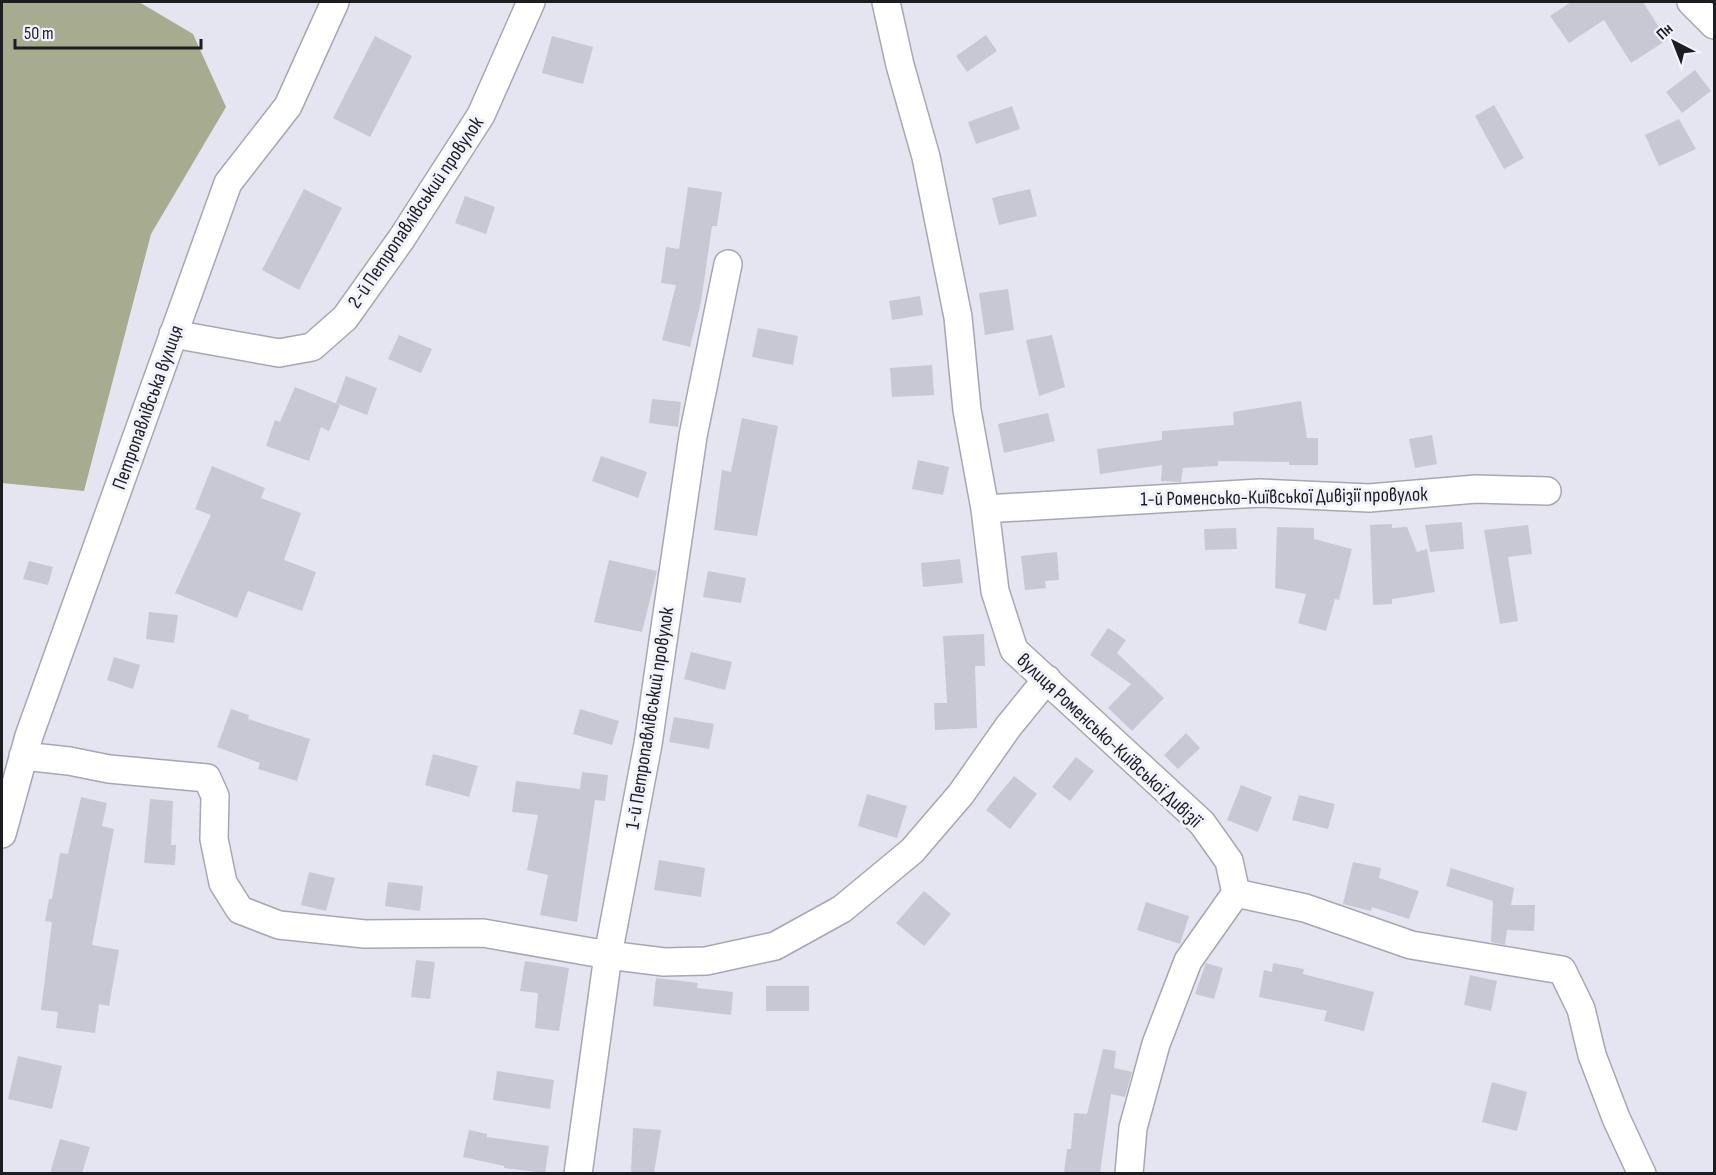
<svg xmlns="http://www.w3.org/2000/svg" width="1716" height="1175" viewBox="0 0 1716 1175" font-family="'Sofia Sans Condensed',sans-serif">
<rect width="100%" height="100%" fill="#e4e5f0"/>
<path fill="#a7ab8f" d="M 2,2 L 139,2 L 193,34 L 226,107 L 151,234 L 84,491 L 2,483 Z"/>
<path fill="#c7c8d3" d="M 1571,2 L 1643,2 L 1667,40 L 1631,63 L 1604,20 L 1569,43 L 1550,16 Z
M 986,35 L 997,51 L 967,72 L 956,56 Z
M 375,36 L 412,56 L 370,137 L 333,118 Z
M 552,36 L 593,47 L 583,84 L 542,73 Z
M 1695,70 L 1711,91 L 1682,113 L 1666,92 Z
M 1494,105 L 1524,158 L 1504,169 L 1475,116 Z
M 1012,106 L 1020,129 L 976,144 L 968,122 Z
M 1679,119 L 1696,149 L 1659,166 L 1645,135 Z
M 688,187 L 722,192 L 717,226 L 712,226 L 701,302 L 690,347 L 662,340 L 676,285 L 661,283 L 666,247 L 679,249 Z
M 304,189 L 342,208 L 299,290 L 262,270 Z
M 1030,189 L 1037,216 L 999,225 L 992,198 Z
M 465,196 L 495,207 L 486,234 L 455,223 Z
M 1008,289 L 1014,330 L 985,335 L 979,293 Z
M 920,296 L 923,315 L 892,320 L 889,301 Z
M 758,328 L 798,336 L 793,365 L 752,357 Z
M 399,335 L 432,349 L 421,373 L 388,359 Z
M 1052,335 L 1065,387 L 1039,396 L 1026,340 Z
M 932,365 L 934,395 L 892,397 L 890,368 Z
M 346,376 L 377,388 L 367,415 L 336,403 Z
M 295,387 L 340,405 L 329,431 L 321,427 L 309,461 L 266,446 L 275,420 L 280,422 Z
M 652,399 L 681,402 L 678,427 L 649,423 Z
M 1301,401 L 1307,438 L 1318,438 L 1318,465 L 1289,465 L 1289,462 L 1218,461 L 1218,466 L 1183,468 L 1181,482 L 1161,481 L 1162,465 L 1100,474 L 1097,449 L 1162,440 L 1162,431 L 1234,425 L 1233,412 Z
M 1048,413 L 1055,441 L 1004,453 L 998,424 Z
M 742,418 L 778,426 L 757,536 L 714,530 L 722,470 L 731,472 Z
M 1432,435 L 1437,464 L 1415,468 L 1409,439 Z
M 601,456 L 647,472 L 638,498 L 592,481 Z
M 918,460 L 949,467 L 943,495 L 912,489 Z
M 212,466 L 265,488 L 261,498 L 301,513 L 284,560 L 316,572 L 302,611 L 248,591 L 237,618 L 175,593 L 211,515 L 195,509 Z
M 1462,522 L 1464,549 L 1430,552 L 1425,525 Z
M 1392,524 L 1392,528 L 1407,527 L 1417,552 L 1427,549 L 1435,592 L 1392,599 L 1392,604 L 1373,605 L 1370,525 Z
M 1528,525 L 1532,554 L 1508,557 L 1518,621 L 1500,624 L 1484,530 Z
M 1277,527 L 1314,528 L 1314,539 L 1352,549 L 1339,600 L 1335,599 L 1326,631 L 1298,623 L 1306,594 L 1275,588 Z
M 1236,528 L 1237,549 L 1205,550 L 1204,529 Z
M 1057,552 L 1059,580 L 1045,581 L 1046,588 L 1025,590 L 1021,556 Z
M 960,559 L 963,583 L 923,587 L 921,563 Z
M 609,560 L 657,571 L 642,632 L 594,622 Z
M 29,561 L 53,567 L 48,585 L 23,579 Z
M 708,571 L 746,578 L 741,603 L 703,597 Z
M 149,612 L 178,615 L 174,643 L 146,639 Z
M 1108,628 L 1126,640 L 1117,653 L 1164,698 L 1132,731 L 1108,708 L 1131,684 L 1090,655 Z
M 984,634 L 985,666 L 975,666 L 977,728 L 935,730 L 934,703 L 947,703 L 943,636 Z
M 691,652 L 732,662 L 725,690 L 684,679 Z
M 114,657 L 140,665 L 133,689 L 107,680 Z
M 231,709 L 249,715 L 248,719 L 310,739 L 297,781 L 258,769 L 260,763 L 217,747 Z
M 580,709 L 619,721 L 612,745 L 573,734 Z
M 674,717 L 714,724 L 709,749 L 669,742 Z
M 1186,733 L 1200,748 L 1178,769 L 1164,755 Z
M 433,754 L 478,766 L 469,797 L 425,785 Z
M 1076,757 L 1094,771 L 1070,801 L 1052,787 Z
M 582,772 L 608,775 L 605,801 L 595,800 L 577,922 L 540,915 L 548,875 L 527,870 L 538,815 L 512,812 L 516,781 L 580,789 Z
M 1014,776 L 1037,794 L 1010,829 L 986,810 Z
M 1241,785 L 1272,797 L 1258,832 L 1227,820 Z
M 867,794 L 907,806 L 897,838 L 858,826 Z
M 1299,795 L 1335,804 L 1328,829 L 1292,820 Z
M 81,797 L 107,803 L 102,826 L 114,829 L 92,945 L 119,950 L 109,1006 L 99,1004 L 95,1033 L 56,1028 L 58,1012 L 41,1010 L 52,922 L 45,921 L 49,899 L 52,899 L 60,853 L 68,854 Z
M 150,799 L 173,801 L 171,845 L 176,845 L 175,865 L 144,863 Z
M 659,860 L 705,868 L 701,897 L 654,890 Z
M 1353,862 L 1381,868 L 1379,878 L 1419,891 L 1409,919 L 1372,907 L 1371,911 L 1343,904 Z
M 1451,868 L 1514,888 L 1511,905 L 1535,905 L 1534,931 L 1507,930 L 1505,945 L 1491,942 L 1493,901 L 1446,886 Z
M 309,872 L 335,878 L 326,911 L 301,905 Z
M 388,882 L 423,886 L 420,911 L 385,906 Z
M 924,891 L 951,914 L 924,946 L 896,923 Z
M 1146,902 L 1189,916 L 1180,944 L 1137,930 Z
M 416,960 L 435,962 L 430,999 L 411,997 Z
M 525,961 L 569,968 L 559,1031 L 535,1028 L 538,993 L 520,991 Z
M 1206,963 L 1223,968 L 1214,999 L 1195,994 Z
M 1273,963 L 1304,969 L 1303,974 L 1374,992 L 1364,1031 L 1324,1021 L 1327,1011 L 1259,997 L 1264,970 L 1272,972 Z
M 1470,975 L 1497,981 L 1491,1011 L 1464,1005 Z
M 656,978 L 698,983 L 697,988 L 733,992 L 731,1015 L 653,1006 Z
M 766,986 L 809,986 L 809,1011 L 766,1011 Z
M 1103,1049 L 1116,1051 L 1114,1068 L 1132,1072 L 1125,1097 L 1111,1094 L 1100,1173 L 1064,1173 L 1067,1149 L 1071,1149 L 1074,1113 L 1087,1114 Z
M 18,1056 L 62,1066 L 52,1109 L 8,1099 Z
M 497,1071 L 554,1080 L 550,1109 L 493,1100 Z
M 1492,1082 L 1527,1092 L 1517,1131 L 1482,1122 Z
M 633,1128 L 661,1130 L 654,1173 L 631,1173 Z
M 469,1130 L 487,1134 L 487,1137 L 549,1146 L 545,1173 L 504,1168 L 504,1166 L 463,1157 Z
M 60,1139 L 90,1147 L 82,1173 L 50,1173 Z"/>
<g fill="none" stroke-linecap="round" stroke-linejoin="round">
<g stroke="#a6a7b2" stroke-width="30">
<path id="street" d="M 886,2 L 900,65 L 926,157 L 958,317 L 967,410 L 985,509 L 995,591 L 1014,650 L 1202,823 L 1229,861 L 1236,893 L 1188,961 L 1156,1044 L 1133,1128 L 1129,1174
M 1691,2 L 1714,25
M 173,334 L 279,353 L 312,347 L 345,318 L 402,238 L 481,115 L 531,2
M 985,509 L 1260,493 L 1369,498 L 1476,489 L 1547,491
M 23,756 L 69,761 L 109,769 L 207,778 L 215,796 L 214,839 L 223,883 L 240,910 L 279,925 L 365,934 L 483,933 L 608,955 L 664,962 L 706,961 L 775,946 L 842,909 L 912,851 L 961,794 L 1008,727 L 1047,679
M 2,834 L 29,736 L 228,183 L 288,106 L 335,2
M 1236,893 L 1305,908 L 1411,945 L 1562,970 L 1581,1009 L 1592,1055 L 1616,1118 L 1642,1174
M 578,1174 L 608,955 L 648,744 L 693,436 L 728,264"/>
</g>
<use href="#street" stroke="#fff" stroke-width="27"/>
</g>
<g text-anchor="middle" stroke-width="6" stroke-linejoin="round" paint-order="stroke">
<g font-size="20" fill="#1c1d21" stroke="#f1f2fe">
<text transform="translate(415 212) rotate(-56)" y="7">2-й Петропавлівський провулок</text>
<text transform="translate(147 407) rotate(-70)" y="7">Петропавлівська вулиця</text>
<text transform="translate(1284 496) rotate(-1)" y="7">1-й Роменсько-Київської Дивізії провулок</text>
<text transform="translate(649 718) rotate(-81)" y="7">1-й Петропавлівський провулок</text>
<text transform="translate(1110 740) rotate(43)" y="7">вулиця Роменсько-Київської Дивізії</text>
</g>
</g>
<rect width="1716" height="1175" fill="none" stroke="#1c1d21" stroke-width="6"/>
<g transform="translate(1674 42) rotate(318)" stroke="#f1f2fe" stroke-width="4.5" paint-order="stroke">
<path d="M0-4.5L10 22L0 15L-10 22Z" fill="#1c1d21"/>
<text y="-9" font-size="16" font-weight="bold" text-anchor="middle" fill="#1c1d21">Пн</text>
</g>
<path d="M15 39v9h186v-9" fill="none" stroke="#1c1d21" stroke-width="3"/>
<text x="24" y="39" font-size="18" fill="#1c1d21" stroke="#f1f2fe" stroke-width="4.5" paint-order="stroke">50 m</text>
</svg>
